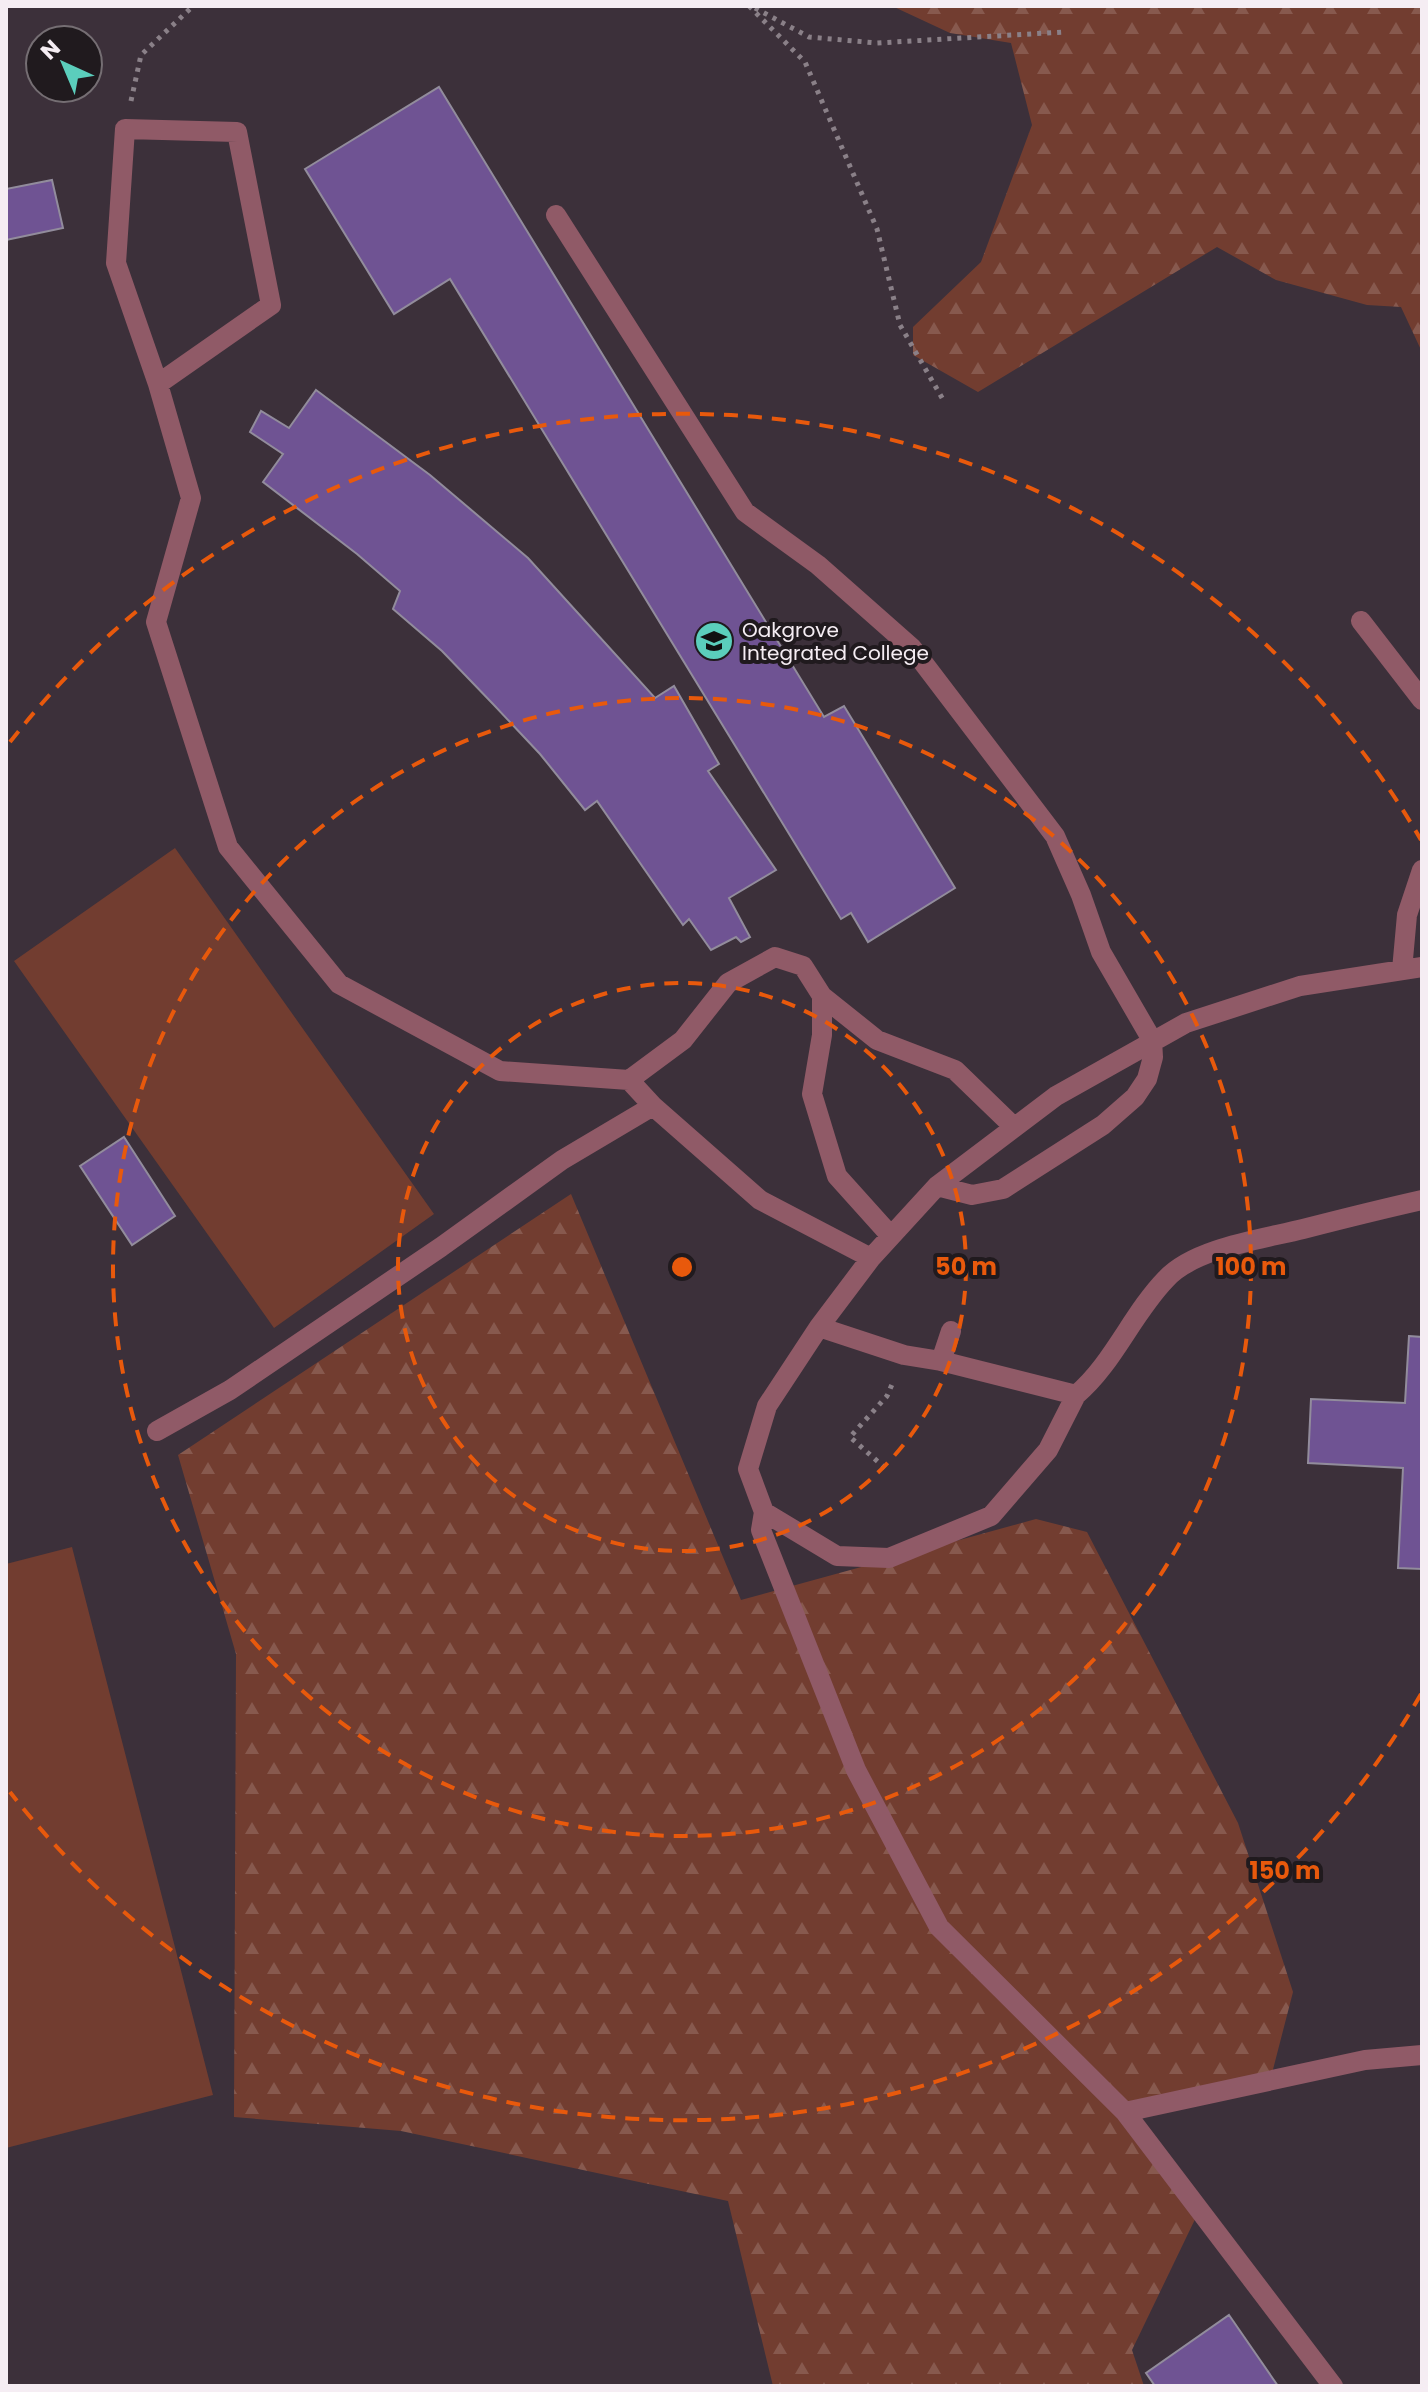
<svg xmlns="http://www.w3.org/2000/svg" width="1428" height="2392" viewBox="0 0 1428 2392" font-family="Poppins,sans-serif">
<defs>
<pattern id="forest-firs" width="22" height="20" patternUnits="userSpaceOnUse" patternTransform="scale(2)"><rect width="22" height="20" fill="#723d30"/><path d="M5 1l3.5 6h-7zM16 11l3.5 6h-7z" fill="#87594e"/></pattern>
</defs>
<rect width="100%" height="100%" fill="#3c303a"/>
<path fill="url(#forest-firs)" d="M 892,6 L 1422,6 L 1422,352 L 1401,307 L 1367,305 L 1276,280 L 1217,247 L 978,392 L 913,355 L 913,327 L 981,262 L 1032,125 L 1011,43 L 950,33 Z
M 571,1194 L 741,1600 L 1036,1519 L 1087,1532 L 1238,1823 L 1293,1992 L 1270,2081 L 1126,2112 L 1199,2211 L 1132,2350 L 1144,2386 L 773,2386 L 728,2201 L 401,2131 L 234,2117 L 236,1654 L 178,1455 Z"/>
<path fill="#723d30" d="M 175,848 L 434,1214 L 274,1328 L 14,961 Z
M 72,1547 L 213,2095 L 6,2148 L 6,1564 Z"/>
<path fill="#6f5393" stroke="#928c9c" stroke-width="2" d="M 439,87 L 824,717 L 844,706 L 955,888 L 868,942 L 851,913 L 841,919 L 450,279 L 394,314 L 305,169 Z
M 52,180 L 63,228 L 6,240 L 6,189 Z
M 316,390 L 430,475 L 528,558 L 655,698 L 674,686 L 719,764 L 708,771 L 776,870 L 729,898 L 750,937 L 741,942 L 736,937 L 711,950 L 689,919 L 683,925 L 597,801 L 585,810 L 540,754 L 493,704 L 442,651 L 393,609 L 400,591 L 357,554 L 263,482 L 283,454 L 250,432 L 261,411 L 289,428 Z
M 124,1137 L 175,1216 L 132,1245 L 80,1166 Z
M 1409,1336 L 1422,1337 L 1422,1569 L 1398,1568 L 1403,1468 L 1308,1463 L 1311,1399 L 1405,1403 Z
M 1229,2315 L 1278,2386 L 1155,2386 L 1146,2373 Z"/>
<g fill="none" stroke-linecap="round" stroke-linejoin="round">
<path stroke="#8a8088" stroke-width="5" stroke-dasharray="4 6" stroke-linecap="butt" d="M 749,6 L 805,62 L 877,229 L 900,325 L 945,403
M 755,8 L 809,37 L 877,43 L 1064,32
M 131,101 L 141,55 L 193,6
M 885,1468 L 850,1437 L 887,1396 L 893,1382"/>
<path stroke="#905a67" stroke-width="20" d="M 556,215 L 745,512 L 818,565 L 912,648 L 1055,836 L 1081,895 L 1101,952 L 1152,1040 L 1153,1057 L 1147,1079 L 1135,1097 L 1103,1125 L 1003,1189 L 972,1195 L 937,1186
M 158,384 L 271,305 L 237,132 L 125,129 L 116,263 L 158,384 L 191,498 L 156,622 L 228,847 L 339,984 L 500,1071 L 629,1080 L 653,1106 L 760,1200 L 871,1258
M 1361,621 L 1422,700
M 1402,970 L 1407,915 L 1422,870
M 822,996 L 877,1040 L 955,1070 L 1013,1126
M 629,1080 L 683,1040 L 728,983 L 775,957 L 803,966 L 822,996 L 822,1035 L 812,1094 L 837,1176 L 890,1235
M 819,1327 L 904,1355 L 941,1361 L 1076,1395 C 1113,1364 1132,1314 1166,1279 C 1194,1248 1263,1239 1303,1229 C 1342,1219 1382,1209 1422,1200
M 941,1361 L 951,1331
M 157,1431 L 230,1390 L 441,1247 L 562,1160 L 653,1106
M 764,1512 L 837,1556 L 889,1558 L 991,1516 L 1048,1450 L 1076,1395
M 1125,2112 L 1365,2060 L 1422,2055
M 1333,2386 L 1125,2112 L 939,1927 L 856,1770 L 761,1530 L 764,1512 L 748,1469 L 767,1406 L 819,1327 L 871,1258 L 937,1186 L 1056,1096 L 1186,1023 L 1300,986 L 1422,967"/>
</g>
<g fill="none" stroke="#e8590c" stroke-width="4" stroke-dasharray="14 10">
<circle cx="682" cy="1267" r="284"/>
<circle cx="682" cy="1267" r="569"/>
<path d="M1421 1694A853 853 0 0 1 10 1792M10 742A853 853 0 0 1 1421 840"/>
</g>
<defs>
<g id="school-disc" transform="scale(2)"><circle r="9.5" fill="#5bcebc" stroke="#201a1e"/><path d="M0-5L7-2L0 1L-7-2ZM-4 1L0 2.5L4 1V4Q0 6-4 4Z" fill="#111"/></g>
</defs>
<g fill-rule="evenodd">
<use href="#school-disc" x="714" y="641"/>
</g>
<g text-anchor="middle" stroke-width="8" stroke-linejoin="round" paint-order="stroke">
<g font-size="20" fill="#f5edf3" stroke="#201a1e" text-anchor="start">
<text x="742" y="637">Oakgrove<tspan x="742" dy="23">Integrated College</tspan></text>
</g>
</g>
<circle cx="682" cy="1267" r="12" fill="#e8590c" stroke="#201a1e" stroke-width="4"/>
<g font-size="24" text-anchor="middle" font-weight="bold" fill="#e8590c" stroke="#201a1e" stroke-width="8" stroke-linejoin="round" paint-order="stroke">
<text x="966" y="1275">50 m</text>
<text x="1251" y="1275">100 m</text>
<text x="1285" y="1879">150 m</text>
</g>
<rect width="1428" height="2392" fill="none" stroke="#f5edf3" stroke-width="16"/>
<g transform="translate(64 64) rotate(316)"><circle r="38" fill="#201a1e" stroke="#756e73" stroke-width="2"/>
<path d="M0-6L14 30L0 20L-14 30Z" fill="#5bcebc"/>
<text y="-12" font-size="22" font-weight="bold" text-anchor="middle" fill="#f5edf3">N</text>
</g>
</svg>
